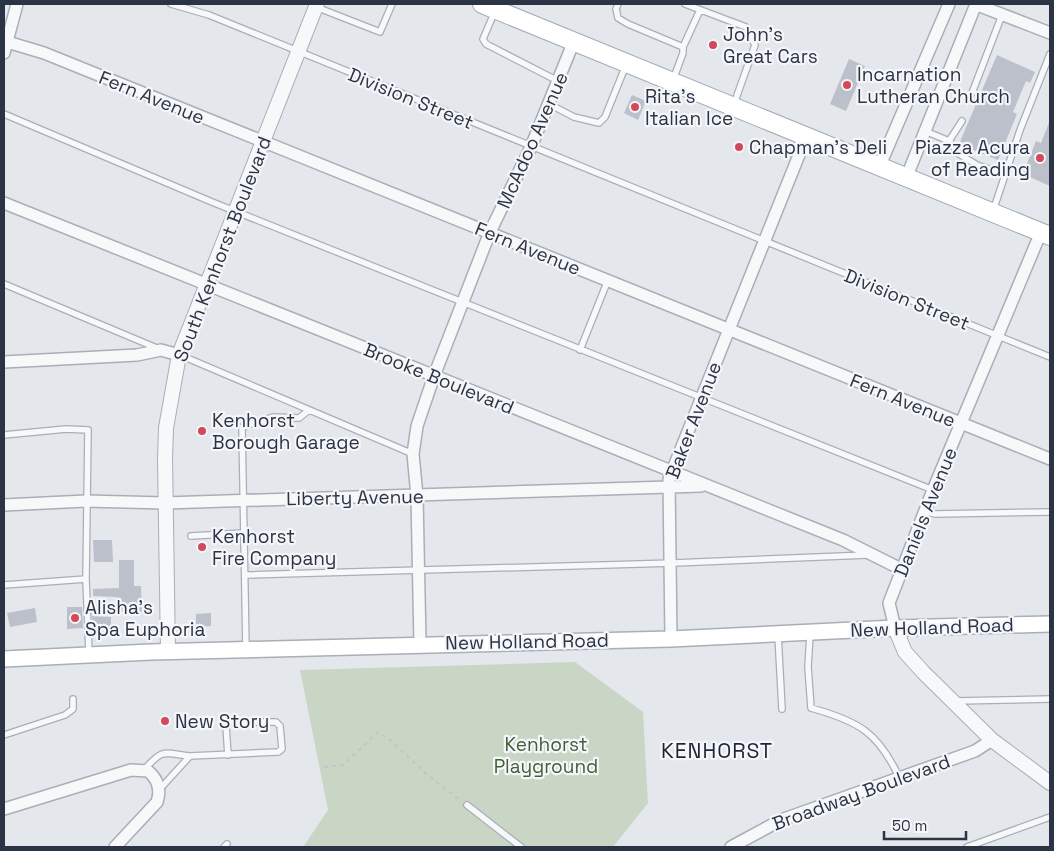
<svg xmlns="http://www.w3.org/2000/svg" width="1054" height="851" viewBox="0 0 1054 851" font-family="'Space Grotesk',sans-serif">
<rect width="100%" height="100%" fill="#e4e7ec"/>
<path fill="#c9d6c5" d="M 575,662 L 643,712 L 648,803 L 613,847 L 303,847 L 328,810 L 300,670 Z"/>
<path fill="#bbc0ca" d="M 997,55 L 1035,72 L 1030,83 L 1026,81 L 1013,112 L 1017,114 L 998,160 L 959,144 Z
M 849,59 L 865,66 L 846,111 L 830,104 Z
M 632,95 L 646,101 L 638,120 L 624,113 Z
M 1050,120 L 1050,186 L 1023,174 L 1036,141 L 1041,143 Z
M 93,540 L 112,540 L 113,562 L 94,562 Z
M 119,560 L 134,560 L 134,586 L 141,586 L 142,612 L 117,612 L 117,597 L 93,596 L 93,589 L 119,588 Z
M 67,607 L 82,607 L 83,628 L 67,629 Z
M 35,608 L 37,622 L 10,627 L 7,613 Z
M 211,613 L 211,626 L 196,627 L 196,614 Z
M 92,616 L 111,617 L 111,627 L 93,627 Z"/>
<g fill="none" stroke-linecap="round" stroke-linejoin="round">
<g stroke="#a9aeb7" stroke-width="8">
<path id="service" d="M 171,4 L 209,15 L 1050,357
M 618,4 L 616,9 L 618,18 L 628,24 L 683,47
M 685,4 L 746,27 L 755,45 L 734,104
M 316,7 L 380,32 L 392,4
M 495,11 L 483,39 L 486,44 L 558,81
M 673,80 L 683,53 L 683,47 L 700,10
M 972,93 L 1002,15
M 549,104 L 574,117 L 599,123 L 605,117 L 626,65
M 4,114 L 212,202 L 933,490
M 925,131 L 949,141 L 959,154 L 977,165 L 1006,175
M 949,141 L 962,121
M 993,211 L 1020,130 L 1050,54
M 4,284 L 159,349
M 580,350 L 608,280
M 180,355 L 413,454
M 4,435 L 66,429 L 88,430 L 86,579 L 89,654
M 924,511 L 935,514 L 1050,512
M 191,536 L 244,533
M 245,575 L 674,563 L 868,555
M 4,585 L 86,579
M 810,634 L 808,667 L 811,708 C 858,721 878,732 899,777
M 778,635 L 782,709
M 246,649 L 242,427 L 273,417 L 299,418 L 309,410
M 954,701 L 1050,699
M 4,735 L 65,715 L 73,709 L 73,699
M 190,756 L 278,752 L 282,749 L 280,726 L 276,722 L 230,722 L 226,726 L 228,755
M 144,770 C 163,748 163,753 190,756 L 159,790
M 467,805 L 521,847
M 224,847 L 227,844
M 967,847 L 1050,817"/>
</g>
<g stroke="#a9aeb7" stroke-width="14">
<path id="minor" d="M 975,4 L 1050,33
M 4,41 L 44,53 L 96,74 L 1050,459
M 4,53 L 17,4
M 880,165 L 949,4
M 907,176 L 976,4
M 4,203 L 843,540 L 901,569
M 4,362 L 137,355 L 161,350 L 179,355
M 4,505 L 86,501 L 165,503 L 701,486
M 895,628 L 889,603 L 933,490 L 1041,232
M 671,639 L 669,479 L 799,155 L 802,135
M 420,644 L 417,496 L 413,454 L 417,426 L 434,376 L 490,232 L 531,147 L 574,41
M 4,809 L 131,770 L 148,771 C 158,779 161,790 157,802 L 115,847
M 731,847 L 781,820 L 975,751 L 992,740"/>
</g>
<g stroke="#a9aeb7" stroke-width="16">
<path id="tertiary" d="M 895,628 L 905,652 L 923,672 L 992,740 L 1050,783
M 168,652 L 165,459 L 166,428 L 179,355 L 317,4"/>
</g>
<g stroke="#a9aeb7" stroke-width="18">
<path id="secondary" d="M 4,659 L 151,652 L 671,639 L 895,628 L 1050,624"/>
</g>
<g stroke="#a3abb8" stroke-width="20">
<path id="primary" d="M 482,4 L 1050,236"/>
</g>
<path stroke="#c2c5cb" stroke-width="2" stroke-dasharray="4 4" stroke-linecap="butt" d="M 324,767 L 343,765 L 378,732 L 390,740 L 430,777 L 461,801"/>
<use href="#service" stroke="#f7f8fa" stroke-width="5.5"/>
<use href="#minor" stroke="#f7f8fa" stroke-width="11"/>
<use href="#tertiary" stroke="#f7f8fa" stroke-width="14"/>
<use href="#secondary" stroke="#fff" stroke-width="15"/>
<use href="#primary" stroke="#fff" stroke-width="18"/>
</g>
<g fill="#d1495b" stroke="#f4f6f9" stroke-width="2">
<circle cx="713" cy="45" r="5"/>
<circle cx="847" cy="85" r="5"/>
<circle cx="635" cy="107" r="5"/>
<circle cx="739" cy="147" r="5"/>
<circle cx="1040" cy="158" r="5"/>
<circle cx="202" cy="431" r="5"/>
<circle cx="202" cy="547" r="5"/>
<circle cx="75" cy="618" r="5"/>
<circle cx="165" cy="721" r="5"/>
</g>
<g text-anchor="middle" stroke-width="4.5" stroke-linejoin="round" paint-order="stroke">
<g font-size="19" fill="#2b3445" stroke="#f4f6f9" text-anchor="start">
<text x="723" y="41">John's<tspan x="723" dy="22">Great Cars</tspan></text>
<text x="857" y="81">Incarnation<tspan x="857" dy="22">Lutheran Church</tspan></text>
<text x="645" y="103">Rita's<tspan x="645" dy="22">Italian Ice</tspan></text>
<text x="749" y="154">Chapman's Deli</text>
<text x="1030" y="154" text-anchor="end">Piazza Acura<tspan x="1030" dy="22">of Reading</tspan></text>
<text x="212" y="427">Kenhorst<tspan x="212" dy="22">Borough Garage</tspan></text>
<text x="212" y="543">Kenhorst<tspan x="212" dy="22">Fire Company</tspan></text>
<text x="85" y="614">Alisha's<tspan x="85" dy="22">Spa Euphoria</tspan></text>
<text x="175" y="728">New Story</text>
</g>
<g font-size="19" fill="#2b3445" stroke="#f4f6f9">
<text transform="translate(152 97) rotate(22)" y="7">Fern Avenue</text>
<text transform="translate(411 98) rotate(22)" y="7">Division Street</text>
<text transform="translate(532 140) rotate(-66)" y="7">McAdoo Avenue</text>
<text transform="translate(528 248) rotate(22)" y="7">Fern Avenue</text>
<text transform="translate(222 249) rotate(-69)" y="7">South Kenhorst Boulevard</text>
<text transform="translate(907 299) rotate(22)" y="7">Division Street</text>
<text transform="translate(439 378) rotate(22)" y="7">Brooke Boulevard</text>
<text transform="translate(903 400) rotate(22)" y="7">Fern Avenue</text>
<text transform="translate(693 420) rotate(-69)" y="7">Baker Avenue</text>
<text transform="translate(355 497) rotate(-1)" y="7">Liberty Avenue</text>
<text transform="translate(925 512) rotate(-68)" y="7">Daniels Avenue</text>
<text transform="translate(932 627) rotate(-2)" y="7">New Holland Road</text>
<text transform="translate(527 641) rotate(-1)" y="7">New Holland Road</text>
<text transform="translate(861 792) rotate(-20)" y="7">Broadway Boulevard</text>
</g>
<g font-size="19" fill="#3f6138" stroke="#f4f6f9">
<text x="546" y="751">Kenhorst<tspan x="546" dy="22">Playground</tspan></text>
</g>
<g font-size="21" letter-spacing="1" fill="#1d2536" stroke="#f4f6f9">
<text x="717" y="758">KENHORST</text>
</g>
</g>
<rect width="1054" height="851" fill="none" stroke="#2b3445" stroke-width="10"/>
<path d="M884 831v8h82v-8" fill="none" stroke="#2b3445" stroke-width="2.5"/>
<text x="892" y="831" font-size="15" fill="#2b3445" stroke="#f4f6f9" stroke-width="4" paint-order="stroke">50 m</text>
</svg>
